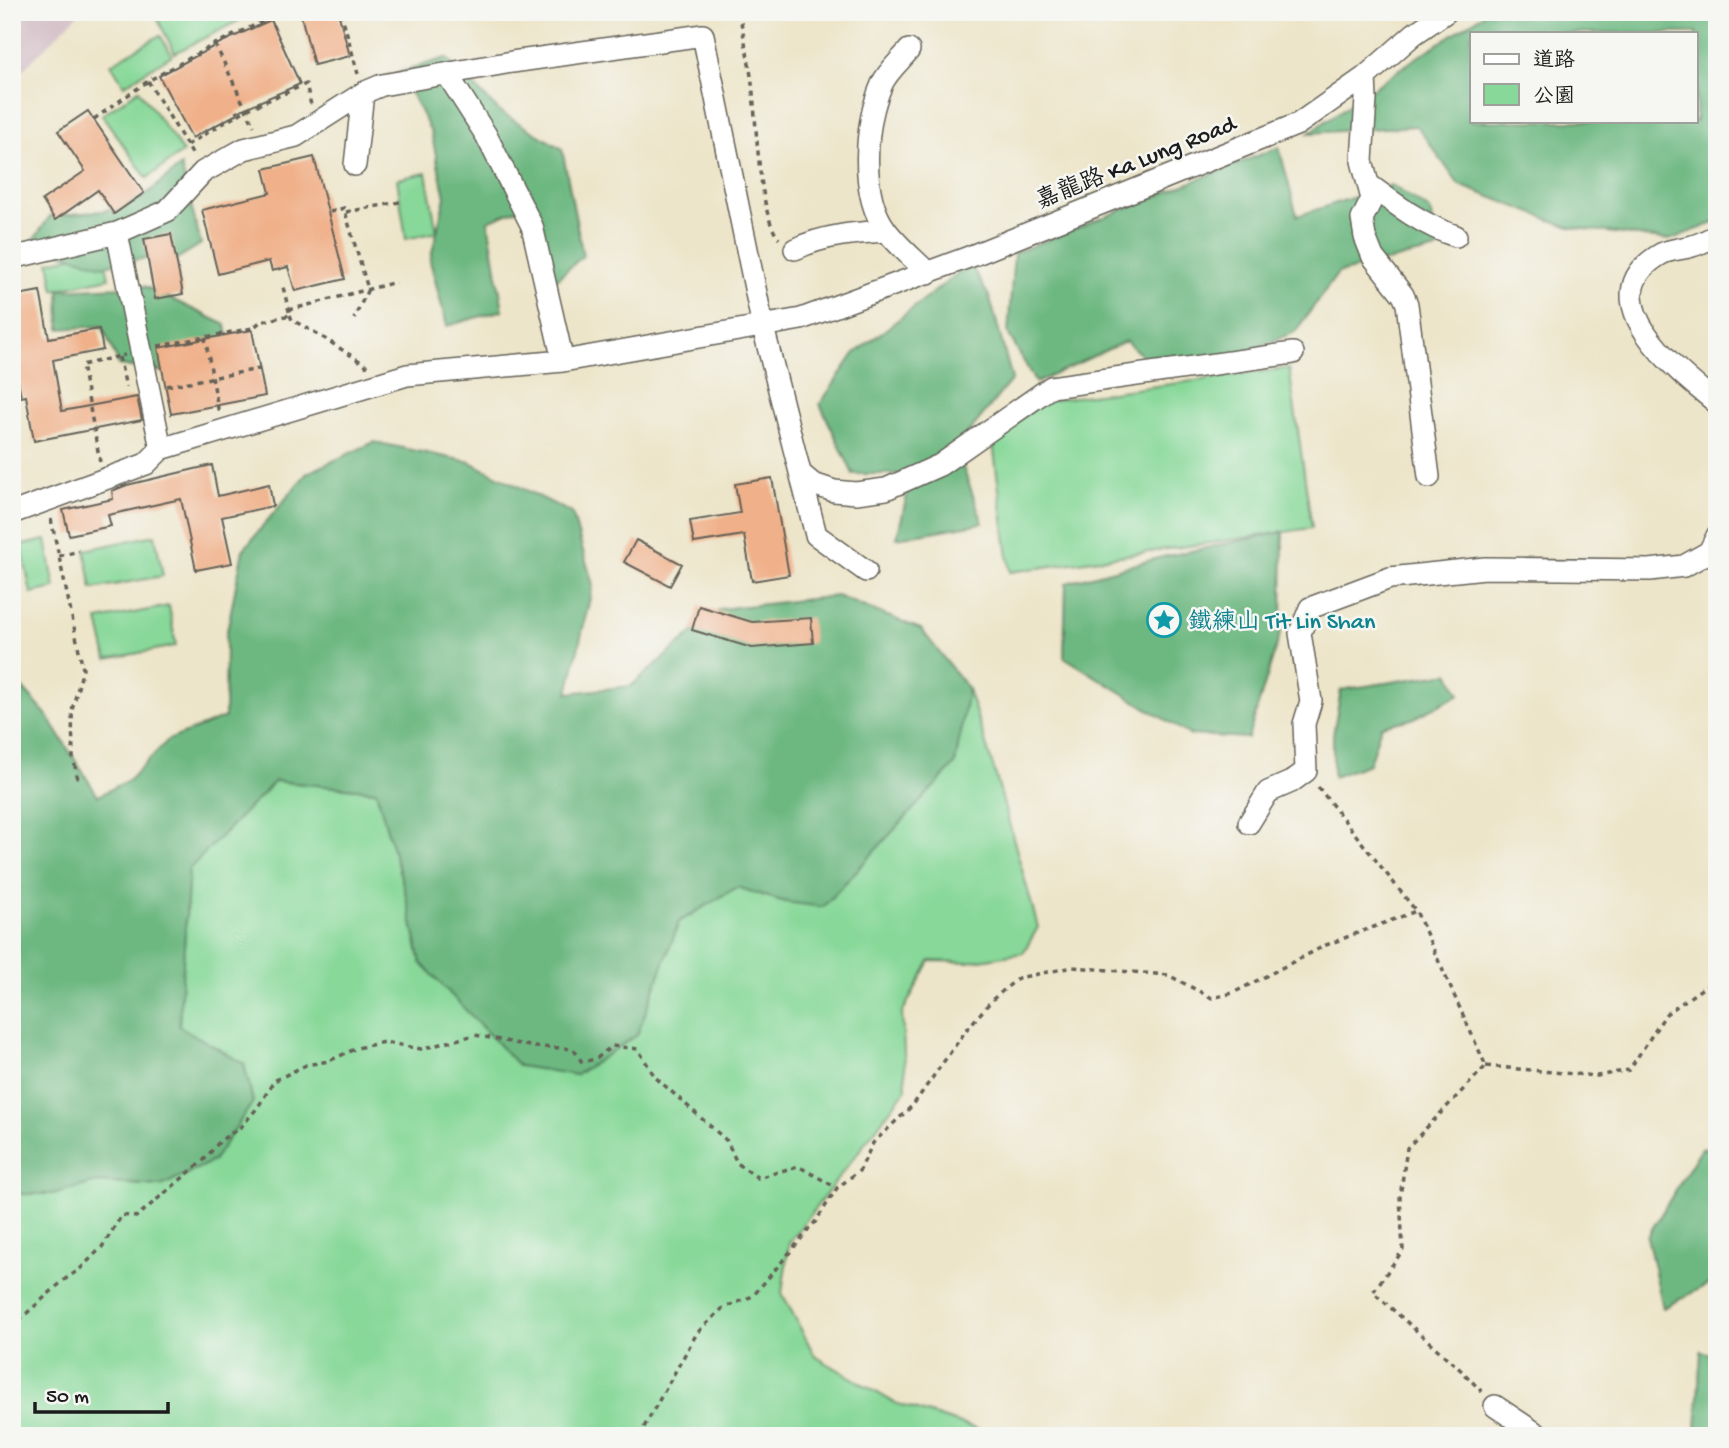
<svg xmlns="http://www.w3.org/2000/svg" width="1729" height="1448" viewBox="0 0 1729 1448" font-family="'Gochi Hand','LXGW WenKai TC',sans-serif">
<rect width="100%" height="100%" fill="#f6f6f2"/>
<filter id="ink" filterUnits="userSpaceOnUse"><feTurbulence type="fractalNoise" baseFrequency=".0143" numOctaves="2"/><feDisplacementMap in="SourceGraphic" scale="14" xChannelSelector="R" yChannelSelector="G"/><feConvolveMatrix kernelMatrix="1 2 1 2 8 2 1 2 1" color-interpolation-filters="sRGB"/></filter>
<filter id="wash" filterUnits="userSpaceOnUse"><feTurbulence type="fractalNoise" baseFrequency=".00686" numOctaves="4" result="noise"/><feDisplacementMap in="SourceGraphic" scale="28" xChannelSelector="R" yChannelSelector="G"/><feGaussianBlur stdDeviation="1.57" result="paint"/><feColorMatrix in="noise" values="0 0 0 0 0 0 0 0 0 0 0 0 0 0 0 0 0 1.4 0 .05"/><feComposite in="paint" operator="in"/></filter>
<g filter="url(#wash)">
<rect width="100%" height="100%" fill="#ede5c9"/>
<path fill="#d2bdc6" d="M 12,12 L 80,12 L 12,81 Z"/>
<path fill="#87d899" stroke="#527a5a" stroke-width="2" d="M 154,12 L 241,12 L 244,18 L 175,53 Z
M 160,35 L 172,55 L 124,85 L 111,64 Z
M 139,90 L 183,152 L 147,178 L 102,115 Z
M 426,173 L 437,232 L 406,239 L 397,179 Z
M 103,250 L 109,278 L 54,290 L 49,262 Z
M 1289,368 L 1312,528 L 1010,572 L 992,436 L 1046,401 Z
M 155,535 L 163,576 L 92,589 L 85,550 Z
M 46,540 L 55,588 L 31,593 L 21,545 Z
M 169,606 L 176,646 L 107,659 L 98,620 Z
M 968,689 L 994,769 L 1038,927 L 1023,953 L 968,962 L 930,961 L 902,1013 L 906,1089 L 789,1243 L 782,1293 L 815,1356 L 895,1403 L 999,1436 L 12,1436 L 12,1194 L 52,1194 L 97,1182 L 161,1186 L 213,1161 L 253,1102 L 244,1064 L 179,1027 L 189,868 L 275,781 L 376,791 L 405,891 L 421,963 L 637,1035 L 679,922 L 737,887 L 785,902 L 955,764 Z"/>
<path fill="#6db881" stroke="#446a4e" stroke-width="2" fill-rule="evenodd" d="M 1487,12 L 1702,12 L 1717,23 L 1717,222 L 1669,240 L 1569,227 L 1459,185 L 1417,126 L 1309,133 L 1413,60 ZM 1472,33 L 1696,33 L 1696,121 L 1472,121 Z
M 446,58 L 499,111 L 562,149 L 583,256 L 551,284 L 527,205 L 488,221 L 503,310 L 447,326 L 430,261 L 445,197 L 431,132 L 400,72 Z
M 1279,147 L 1297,216 L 1391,185 L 1430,210 L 1438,249 L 1338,273 L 1295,332 L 1236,356 L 1164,376 L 1126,341 L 1036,383 L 1008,333 L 1014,253 Z
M 181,166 L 201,244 L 162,268 L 147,258 L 103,266 L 31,244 L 50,216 L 104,211 L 139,200 Z
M 970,264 L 990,298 L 1012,379 L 956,448 L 983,523 L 897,538 L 912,474 L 853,474 L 820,404 L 854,354 Z
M 144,286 L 226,325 L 235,383 L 119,365 L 102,326 L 60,329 L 59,290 Z
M 374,442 L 470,462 L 572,513 L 593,585 L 568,693 L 631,686 L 720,609 L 837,596 L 921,629 L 968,689 L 955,764 L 823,907 L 785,902 L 737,887 L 679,922 L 637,1035 L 576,1075 L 519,1066 L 421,963 L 405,891 L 376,791 L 275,781 L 189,869 L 179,1026 L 244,1064 L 253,1102 L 213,1161 L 161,1186 L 97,1182 L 52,1194 L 12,1194 L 12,676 L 46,714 L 98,796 L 129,780 L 168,740 L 225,717 L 226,636 L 243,550 L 307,473 Z
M 1283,532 L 1282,628 L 1248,738 L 1190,735 L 1064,657 L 1066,583 L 1162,557 Z
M 1449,673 L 1460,694 L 1412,719 L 1381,726 L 1369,764 L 1333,777 L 1333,735 L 1341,690 Z
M 1717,1147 L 1717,1280 L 1663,1308 L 1647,1237 L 1701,1149 Z
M 1701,1351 L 1717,1357 L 1717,1436 L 1705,1436 L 1696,1429 Z"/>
<g id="blocks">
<path fill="#f0b089" d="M 300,12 L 338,12 L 350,56 L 314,65 Z
M 271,20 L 300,84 L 236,112 L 237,114 L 192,138 L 159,76 L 220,43 Z
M 88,111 L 144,193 L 114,214 L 98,190 L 55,220 L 42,200 L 85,171 L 58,131 Z
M 314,157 L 345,279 L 295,291 L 288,267 L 272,271 L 269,261 L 218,274 L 202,210 L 270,193 L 264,169 Z
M 171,234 L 183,294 L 155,299 L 144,239 Z
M 40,291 L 49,338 L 99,329 L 103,350 L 53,360 L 62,411 L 137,397 L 142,420 L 34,441 L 26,396 L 21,397 L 12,344 L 12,296 Z
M 252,330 L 265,396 L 171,414 L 158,348 Z
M 212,465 L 218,496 L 269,484 L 273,506 L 222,517 L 232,563 L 196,570 L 181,499 L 108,515 L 111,526 L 69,535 L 63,510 L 113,499 L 112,491 L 127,485 Z
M 772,478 L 789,575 L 752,581 L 744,535 L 694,543 L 690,521 L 740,513 L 735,484 Z
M 636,540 L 682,564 L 670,586 L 624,562 Z
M 699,606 L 752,622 L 811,618 L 813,643 L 752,648 L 692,630 Z"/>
</g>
</g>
<g filter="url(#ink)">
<use href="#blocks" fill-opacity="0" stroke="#656259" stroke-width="2"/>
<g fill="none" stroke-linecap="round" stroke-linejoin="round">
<g stroke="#656259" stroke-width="24">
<path id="minor" d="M 909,50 C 901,60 887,72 882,84 C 865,123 859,194 886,230 C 897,245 914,259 928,273
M 447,74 L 486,135 L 532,226 L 563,361
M 1365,77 L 1366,99 L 1362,161 L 1372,199 L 1362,219 L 1365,237 L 1373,257 L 1403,295 L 1407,304 L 1429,477
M 355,165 L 363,93
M 1368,184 C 1395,204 1424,226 1456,236
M 117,233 L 161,449
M 1717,235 C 1709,239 1701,244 1692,246 C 1683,249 1670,249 1661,254 C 1585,298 1678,372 1717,403
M 795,249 C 825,235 854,233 886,231
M 12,258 L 117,233 L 167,211 L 203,172 L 244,149 L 296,136 L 363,93 L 382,85 L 512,62 L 703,35 L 763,327 L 816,535 L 866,571
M 801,474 L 813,484 L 834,491 L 856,493 L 886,489 L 940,465 L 1051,387 L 1293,353
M 12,513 L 146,464 L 161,449 L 407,375 L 563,361 L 801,319 L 969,257 L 1298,124 L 1365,77 L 1414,34 L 1446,12
M 1249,823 L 1268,792 L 1291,782 L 1306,771 L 1304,724 L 1311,701 L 1300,633 L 1310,608 L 1390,578 L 1485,568 L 1650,570 L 1684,566 L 1709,552 L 1717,536
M 1495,1406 L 1540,1436"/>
</g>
<path stroke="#656259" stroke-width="3.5" stroke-dasharray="5 5" stroke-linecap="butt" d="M 341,12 L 358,74
M 739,12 C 743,33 748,55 751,76 C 757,115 757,212 779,239
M 215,44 L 254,126
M 148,81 L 194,157
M 94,119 L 148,81 L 215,44 L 283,12
M 187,145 L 246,110 L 306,84 L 311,105
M 330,212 L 344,208 L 368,289 L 354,319
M 346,212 L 400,202
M 289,310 L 396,282
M 290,315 L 292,320 L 316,333 L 366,365 L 367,370
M 205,337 L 219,414
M 158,346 L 253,328 L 260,322 L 290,315 L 283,287
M 119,357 L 126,387
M 167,386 L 259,369
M 100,462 L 82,365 L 125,355
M 51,519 L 83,669 L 72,710 L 73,758 L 78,779
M 59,556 L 79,551
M 1318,787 L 1416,911 L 1486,1066 L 1407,1148 L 1400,1197 L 1403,1250 L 1373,1292 L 1463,1372 L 1482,1392
M 1486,1066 L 1597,1076 L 1629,1070 L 1666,1014 L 1717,978
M 12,1339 L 18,1321 L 64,1280 L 80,1269 L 102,1247 L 122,1215 L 136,1217 L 204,1160 L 220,1141 L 242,1126 L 258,1107 L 274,1081 L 306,1065 L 329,1061 L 357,1048 L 384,1042 L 421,1049 L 475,1035 L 534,1047 L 565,1048 L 574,1050 L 582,1062 L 596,1059 L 612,1046 L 638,1049 L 655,1077 L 727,1141 L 737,1163 L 758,1178 L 798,1166 L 837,1188
M 639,1436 L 697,1333 L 723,1308 L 753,1296 L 816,1221 L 837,1188 L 860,1170 L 873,1143 L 913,1105 L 967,1029 L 992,1000 L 1018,978 L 1073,967 L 1168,975 L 1212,998 L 1233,993 L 1326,945 L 1416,911"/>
<use href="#minor" stroke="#fff" stroke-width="21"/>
</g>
</g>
<defs>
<g id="sight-ring" transform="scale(1.75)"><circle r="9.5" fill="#f6f6f2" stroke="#0f9aa8" stroke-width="1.5"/><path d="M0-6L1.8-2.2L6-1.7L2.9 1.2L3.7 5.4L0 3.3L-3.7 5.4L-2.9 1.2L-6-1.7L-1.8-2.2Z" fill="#0f9aa8"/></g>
</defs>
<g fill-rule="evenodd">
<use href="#sight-ring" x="1164" y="620"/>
</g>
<g text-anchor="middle" stroke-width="5" stroke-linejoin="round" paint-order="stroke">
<g font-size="24" fill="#1c1c1c" stroke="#f6f6f2">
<text transform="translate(1135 161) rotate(-22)" y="8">嘉龍路 Ka Lung Road</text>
</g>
<g font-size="24" fill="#0d838f" stroke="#f6f6f2" text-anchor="start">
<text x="1188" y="628">鐵練山 Tit Lin Shan</text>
</g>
</g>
<rect width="1729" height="1448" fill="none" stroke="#f6f6f2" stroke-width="42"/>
<rect x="1470" y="32" width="228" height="91" fill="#f6f6f2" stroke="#9f9f9c" stroke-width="2"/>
<rect x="1484" y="54" width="35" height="10" fill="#ffffff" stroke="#9f9f9c" stroke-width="2"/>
<text x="1533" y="66" font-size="21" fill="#1c1c1c">道路</text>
<rect x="1484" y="84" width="35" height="21" fill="#87d899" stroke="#9f9f9c" stroke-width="2"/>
<text x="1533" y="102" font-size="21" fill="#1c1c1c">公園</text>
<path d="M35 1402v10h133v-10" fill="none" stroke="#1c1c1c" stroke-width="3.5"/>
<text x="46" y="1402" font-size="21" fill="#1c1c1c" stroke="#f6f6f2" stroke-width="5" paint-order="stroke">50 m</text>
</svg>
